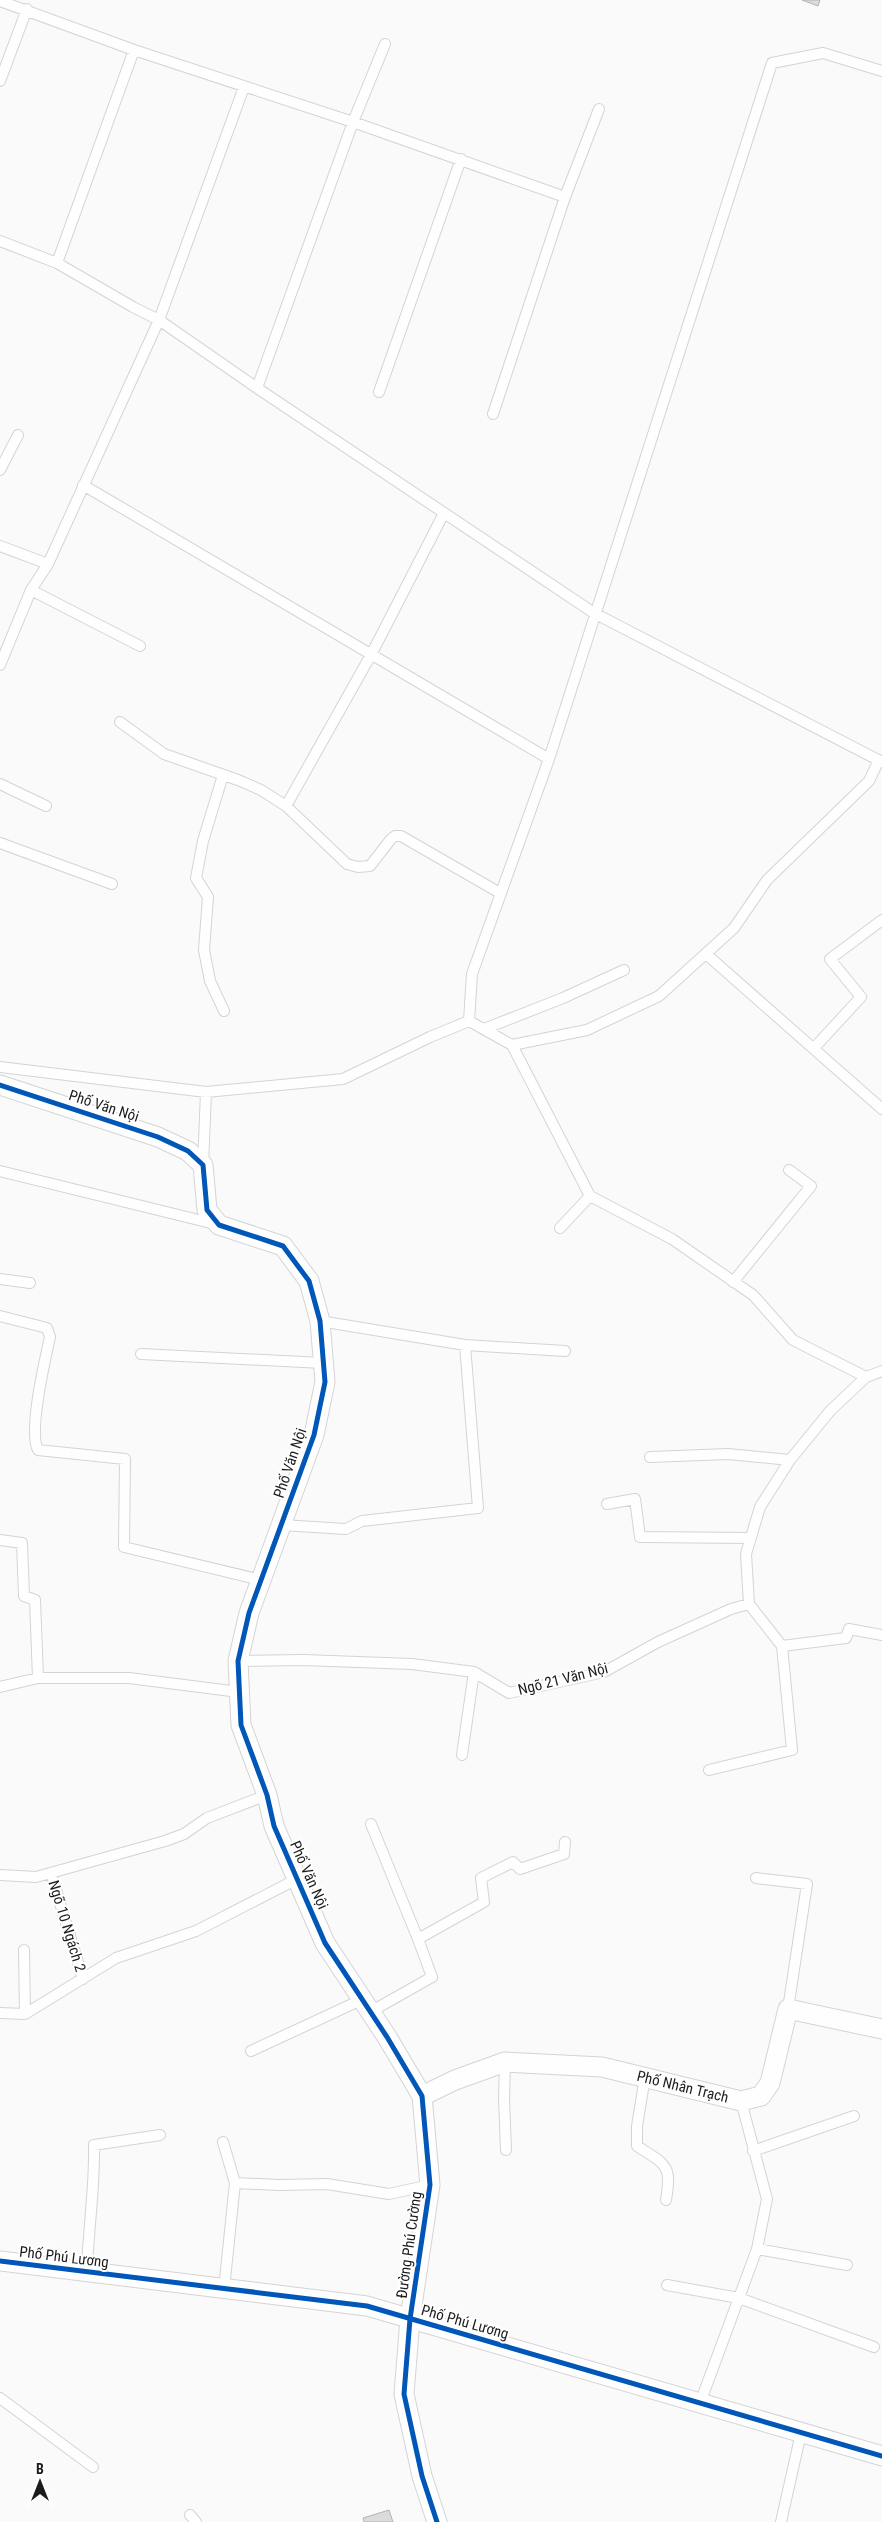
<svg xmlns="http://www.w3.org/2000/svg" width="882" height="2522" viewBox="0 0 882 2522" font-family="'Roboto Condensed',sans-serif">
<rect width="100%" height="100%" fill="#fafafb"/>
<path fill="#dbdbdc" stroke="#b4b4b5" d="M 802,0 L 820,0 L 818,6 Z
M 389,2510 L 393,2522 L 364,2522 L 363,2518 Z"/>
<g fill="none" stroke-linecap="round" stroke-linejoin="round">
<g stroke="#d4d4d5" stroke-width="12">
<path id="lane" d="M 0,1 L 134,50 L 353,122 L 565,197
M 0,81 L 27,9
M 0,241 L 57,263 L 133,307 L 159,320 L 257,388 L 594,613 L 882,762
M 57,263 L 134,50
M 257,388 L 353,122 L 385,44
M 379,392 L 461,159
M 493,414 L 565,197 L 599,109
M 0,470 L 18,435
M 83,485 L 549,759
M 0,546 L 48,564
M 31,590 L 140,646
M 0,665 L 31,590 L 48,564 L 159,320 L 244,87
M 120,722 L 164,754 L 238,780 L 261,790 L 286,806 L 347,864 L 358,867 L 370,866 L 391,839 L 395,836 L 401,836 L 500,893
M 223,775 L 203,841 L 196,878 L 208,897 L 204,950 L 210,981 L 224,1011
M 0,784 L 46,806
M 286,806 L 372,653 L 444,513
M 0,843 L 112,884
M 706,954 L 882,1109
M 469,1021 L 512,1045 L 590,1196 L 672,1239 L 753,1295 L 793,1340 L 866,1377
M 484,1029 L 563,998 L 624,970
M 512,1045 L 587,1030 L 659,996 L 734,928 L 767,880 L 869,781 L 879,760
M 814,1048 L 861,997 L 830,959 L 882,920
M 0,1067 L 206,1092 L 343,1079 L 430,1037 L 469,1021 L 472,974 L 549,759 L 772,63 L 823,53 L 882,71
M 203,1165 L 206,1092
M 0,1171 L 215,1224
M 560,1228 L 590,1196
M 0,1279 L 30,1283
M 733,1282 L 811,1186 L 789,1170
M 0,1316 L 47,1328 L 50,1337 C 45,1360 28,1431 38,1450 L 125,1459 L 124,1547 L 261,1580
M 320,1321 L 465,1345 L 565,1351
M 141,1354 L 323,1363
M 650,1457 L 728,1454 L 790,1460
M 607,1504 L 635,1499 L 640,1537 L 751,1538
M 282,1525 L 346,1529 L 362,1521 L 478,1508 L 465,1345
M 0,1540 L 22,1543 L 24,1596 L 35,1600 L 38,1678
M 749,1604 L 746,1554 L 760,1507 L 790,1460 L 830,1411 L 866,1377 L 882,1371
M 238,1661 L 304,1660 L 412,1664 L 474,1672 L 509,1693 L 604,1672 L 658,1642 L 731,1609 L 749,1604 L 782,1646 L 846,1638 L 849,1629 L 882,1635
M 0,1687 L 38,1678 L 129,1678 L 239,1692
M 462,1755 L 474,1672
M 709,1770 L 792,1750 L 782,1646
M 371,1824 L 418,1939
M 51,1873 L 83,1979
M 0,1875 L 36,1877 L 165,1841 L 184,1834 L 207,1818 L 267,1795
M 756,1878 L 807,1884 L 788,2009
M 24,1950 L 25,2014
M 370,2012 L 432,1977 L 418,1939 L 484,1902 L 481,1878 L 513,1862 L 520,1869 L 564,1854 L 565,1842
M 0,2013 L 25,2014 L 116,1958 L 196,1931 L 297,1879
M 251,2051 L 361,2000
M 505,2062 L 504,2099 L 506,2150
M 645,2077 L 637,2126 L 637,2146 C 666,2165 672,2164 666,2200
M 223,2142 L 235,2183 L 279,2185 L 327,2184 L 389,2194 L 430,2185
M 753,2151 L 854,2116
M 757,2249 L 847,2265
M 87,2272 C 88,2230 95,2188 94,2145 L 160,2135
M 667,2285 L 739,2298 L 874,2347
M 224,2289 L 235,2183
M 0,2398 L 93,2467
M 700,2403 L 757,2249 L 767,2199 L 741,2101
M 190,2515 L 196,2522
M 781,2522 L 801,2433"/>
</g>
<g stroke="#d4d4d5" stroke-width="21">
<g id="street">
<path d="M 0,1085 L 158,1137 L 188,1151 L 203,1165 L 207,1210 L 219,1225 L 283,1246 L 309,1281 L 320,1321 L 325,1382 L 314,1435 L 249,1613 L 238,1661 L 241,1725 L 267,1795 L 274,1826 L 325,1943 L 387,2037 L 422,2096 L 430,2185 L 410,2319 L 404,2394 L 422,2476 L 437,2522"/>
<path id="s1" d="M 422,2096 L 455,2080 L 505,2062 L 602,2067 L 741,2101 L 761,2096 L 770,2083 L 788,2009 L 882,2029"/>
<path d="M 0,2261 L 367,2306 L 882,2456"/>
</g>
</g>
<use href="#lane" stroke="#fefefe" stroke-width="10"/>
<use href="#street" stroke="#fefefe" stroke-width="19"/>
<g stroke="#fff" stroke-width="8">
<path id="cycleway" d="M 0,1085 L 158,1137 L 188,1151 L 203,1165 L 207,1210 L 219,1225 L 283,1246 L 309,1281 L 320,1321 L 325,1382 L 314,1435 L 249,1613 L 238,1661 L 241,1725 L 267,1795 L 274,1826 L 325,1943 L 387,2037 L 422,2096 L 430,2185 L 410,2319 L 404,2394 L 422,2476 L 437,2522
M 0,2261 L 367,2306 L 882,2456"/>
</g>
<use href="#cycleway" stroke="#0057b8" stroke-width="5"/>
</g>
<g text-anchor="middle" stroke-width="4" stroke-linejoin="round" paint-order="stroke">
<g font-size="15" fill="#1c1c1d" stroke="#fff">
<text transform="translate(104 1106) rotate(18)" y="5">Phố Văn Nội</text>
<text transform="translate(290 1463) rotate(-71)" y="5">Phố Văn Nội</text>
<text transform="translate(563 1679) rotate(-14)" y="5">Ngõ 21 Văn Nội</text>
<text transform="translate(309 1875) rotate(66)" y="5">Phố Văn Nội</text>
<text transform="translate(67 1926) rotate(73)" y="5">Ngõ 10 Ngách 2</text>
<text dy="5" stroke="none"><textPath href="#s1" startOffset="270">Phố Nhân Trạch</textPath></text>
<text transform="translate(409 2245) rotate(-82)" y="5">Đường Phú Cường</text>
<text transform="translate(64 2257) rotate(7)" y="5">Phố Phú Lương</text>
<text transform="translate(465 2322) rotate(16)" y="5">Phố Phú Lương</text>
</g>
</g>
<g transform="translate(40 2482)" stroke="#ffffff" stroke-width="4" paint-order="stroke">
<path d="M0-4L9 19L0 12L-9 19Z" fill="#1c1c1d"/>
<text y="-8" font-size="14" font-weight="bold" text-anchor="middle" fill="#1c1c1d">B</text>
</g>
</svg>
